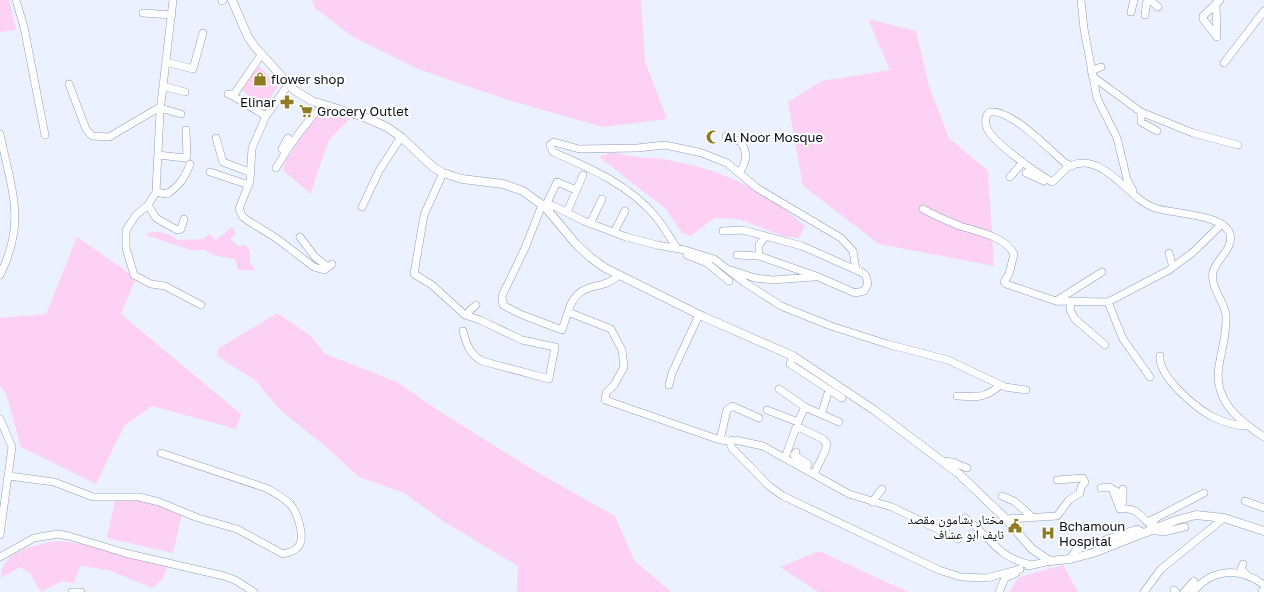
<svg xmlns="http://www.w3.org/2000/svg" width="1264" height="592" viewBox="0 0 1264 592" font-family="'Golos Text','Noto Naskh Arabic',sans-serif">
<rect width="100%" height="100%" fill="#ebf1fe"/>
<path fill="#fcd1f4" d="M 0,0 L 9,0 L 16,30 L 0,32 Z
M 312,0 L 641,0 L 645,61 L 667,119 L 603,127 L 508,100 L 418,69 L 353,37 L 315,8 Z
M 868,19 L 916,31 L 929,86 L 949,138 L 988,171 L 994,266 L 879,244 L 803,186 L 788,102 L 822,81 L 890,70 Z
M 259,66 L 278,85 L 264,108 L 241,89 Z
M 322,110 L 351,118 C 348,121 330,138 329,140 C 323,157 316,175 311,194 L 283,170 L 286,160 L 317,114 Z
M 613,152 C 630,158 650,157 668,160 C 722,170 765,189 805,226 L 799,238 L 783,236 L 739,219 L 714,218 L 691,236 L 682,233 L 666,209 L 599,157 Z
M 232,227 L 236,233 L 231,239 L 238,246 L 246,245 L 250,251 L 250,263 L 256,270 L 238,270 L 235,259 L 216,256 L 204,250 L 190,250 L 146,235 L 147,233 C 159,231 168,232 177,240 L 204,239 L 209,234 L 216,240 Z
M 77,237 L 136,278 L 121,314 L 241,414 L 236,429 L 152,406 L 124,426 L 96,484 L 21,447 L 6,393 L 0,386 L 0,318 L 46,314 Z
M 277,313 L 311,336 L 325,354 L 397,382 L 439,411 L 535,471 L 615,516 L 634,560 L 671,592 L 517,592 L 518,566 L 446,523 L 404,493 L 359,477 L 325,446 L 280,410 L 256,381 L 217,356 L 218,349 Z
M 133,500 L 162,505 L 182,513 L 173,553 L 107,538 L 115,501 Z
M 59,541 L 82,544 L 168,565 L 164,577 L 153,588 L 108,570 L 80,566 L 74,583 L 62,581 L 41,592 L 30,573 L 20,567 L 1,578 C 0,550 39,544 59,541 Z
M 819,551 L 908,592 L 818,592 L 780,567 Z
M 1063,565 L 1078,592 L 1009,592 L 1019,577 Z"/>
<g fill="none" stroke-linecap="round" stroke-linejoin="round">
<g stroke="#8f9cba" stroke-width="8">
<path id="minor" d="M 16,0 L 24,27 L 45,135
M 173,0 L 160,112 L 156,192 L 148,205 L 136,215 L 126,230 L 126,248 L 134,275 L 151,284 L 165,286 L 201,305
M 1081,0 L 1084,29 L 1097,98 L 1117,138 L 1127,179 L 1133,191
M 1150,0 L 1158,7
M 222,1 L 223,0
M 1216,3 L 1217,37 L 1203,19 L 1203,16 L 1220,0
M 1131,12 L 1134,0
M 143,13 L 172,15
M 1145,15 L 1147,0
M 166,62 L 193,69 L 203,33
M 1224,63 L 1264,11
M 1091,71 L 1101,67
M 1092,76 L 1141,112 L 1193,133 L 1238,145
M 69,84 L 86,129 L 92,136 L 109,137 L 160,107
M 288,85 L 266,116 L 252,148 L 250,181 L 239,209 L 243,217 L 250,222 L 276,238 L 314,267 L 324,270 L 332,264
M 163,86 L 185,92
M 228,94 L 231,95 L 235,93 L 261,55
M 231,95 L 266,116
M 160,108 L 181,114
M 1141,112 L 1141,122 L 1157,131
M 0,134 C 11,189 27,221 0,275
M 726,136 L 741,142 C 748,154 747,161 739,173
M 216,138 L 223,162 L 249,172
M 285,152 L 282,149 L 288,138
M 158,155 L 185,158 L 187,157 L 186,130
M 1072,166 L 1065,163 C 1051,151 1006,104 988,113 C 985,118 985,123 987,128 C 992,142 1038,174 1052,182 C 1058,178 1064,169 1070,166 C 1103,150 1129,200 1155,208 C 1173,214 1224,214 1230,234 C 1234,249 1216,259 1213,272 C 1210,288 1224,300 1226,315 C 1227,330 1223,345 1220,360 C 1211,398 1235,418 1264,437
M 276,168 C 289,146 305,123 323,105
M 210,172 L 249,185
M 443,173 L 424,215 L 414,274 L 432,285 L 465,315 L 476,305
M 1026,173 L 1044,181
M 1010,177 L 1023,162
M 156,192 L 167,194 C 179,186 185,178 190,164
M 148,205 L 156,218 L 177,230 L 181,229 L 184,219
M 542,205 L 525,248 L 502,296 L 503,305 L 520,314 L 562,330 L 568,312
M 362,207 L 379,171 L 401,137
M 545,207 L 557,182 L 576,190
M 923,209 C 935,216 948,221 960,226 C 978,232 1005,236 1014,254 L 1009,274 L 1004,282 L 1006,284 L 1056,301 L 1108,302 L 1169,270 L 1192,253 L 1222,224
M 548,210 L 552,205 L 584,221 L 626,237 L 657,245 L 685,250 L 714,259 L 744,282 L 781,306 L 831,326 L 887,344 L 948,360 L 1005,387 L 1026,390
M 567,212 L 583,175
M 590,224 L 602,199
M 723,231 L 743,230 L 802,246 L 863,273 L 866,276 L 868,284 L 864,291 L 855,293 L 816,276 L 759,256 L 737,255
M 614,232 L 625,211
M 300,237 L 315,257 L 328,267
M 677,248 C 670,238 664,227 656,217 C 630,185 590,168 553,152 L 550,145 L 554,142 L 579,149 L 637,148 L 665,145 L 702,153 L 727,163 L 757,188 L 841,238 L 853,251 L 856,270
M 1169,253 L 1173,267
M 687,255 L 707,263 L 729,281
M 759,256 L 759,245 L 766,236
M 731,270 L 755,278 L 773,280 L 814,277
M 619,275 C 601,293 578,278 568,312 L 611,329 L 622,350 L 624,367 L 614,385 L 606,393 L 605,400 L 720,440 L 729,441
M 1056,301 L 1102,272
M 1108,302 L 1123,339 L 1150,377
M 1071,303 L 1070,310 L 1075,319 L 1105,345
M 463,331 C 466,343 470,355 482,361 L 549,379 L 555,347 L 522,340 L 480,320 L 465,315
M 793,356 L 790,364 L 842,398
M 1160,356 C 1158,376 1195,407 1211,416 C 1221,421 1236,426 1247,426
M 669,385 L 672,373 L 699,315
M 779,389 L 805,407 L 798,422
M 957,396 C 976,397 985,399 1000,385
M 805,407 L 839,422
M 767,410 L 798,422 L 785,458
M 822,412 L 829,390
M 0,419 L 12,447 L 0,535
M 798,427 L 823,439 L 827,444 L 825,451 L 814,474
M 720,440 L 727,410 L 732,406 L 759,418
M 796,452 L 794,455 L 808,464 L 806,470
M 942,461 L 952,462 L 967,468
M 9,476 L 54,482 L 93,497 L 139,497 L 159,502 L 198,518 L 237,529 L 283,554 C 287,553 293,552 297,548 C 307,539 297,512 290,504 C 283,497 275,493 266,488 L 161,453
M 1101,488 L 1109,487 L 1123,495
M 1113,491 L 1120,509
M 1002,496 L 1014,501 L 1030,515 L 1029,518
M 1245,501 L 1264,508
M 872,502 L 882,489
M 1120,509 C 1133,507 1139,513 1147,522 L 1156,518
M 1120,509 L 1123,501 L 1123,489
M 965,518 C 991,537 997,558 1032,565
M 1006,519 L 1057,516 L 1069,500 L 1080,493 L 1081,487 L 1085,482 L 1083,478 L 1057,480
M 1153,530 L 1163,532 L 1185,527
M 1148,532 L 1156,518 L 1204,493
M 958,539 L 892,507 L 849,494 L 763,446 L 735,440 L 729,441 L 732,448 L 769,486 L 783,496 L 939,570 L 961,577 L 987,578 L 1020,569
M 0,557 L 34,538 L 58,534 L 69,536 L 125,553 L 224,576 L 235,580 L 254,592
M 1070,559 L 1076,550 L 1137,529 L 1144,533
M 1243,564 L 1241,569 L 1246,574
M 1028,566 L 1050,561
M 1174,590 L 1176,592
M 1262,591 L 1263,592
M 72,592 L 81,592
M 999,592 L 1005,578 L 1016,573
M 1144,592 L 1161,569 L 1224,518
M 1184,592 L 1194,581
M 1193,592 C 1212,568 1240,567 1264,585"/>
</g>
<g stroke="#8f9cba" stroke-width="9">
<path id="major" d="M 232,0 L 248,37 L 255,47 L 294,90 L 312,101 L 364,117 L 387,127 L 401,137 L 433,167 L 443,173 L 462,179 L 503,184 L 523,191 L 545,207 L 576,244 L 590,257 L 605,268 L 704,317 L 793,356 L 874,410 L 959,474 L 1006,519 L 1032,549 L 1050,561 L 1070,559 L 1093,553 L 1177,520 L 1196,515 L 1224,518 L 1264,531"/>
</g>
<use href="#minor" stroke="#fff" stroke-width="7"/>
<use href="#major" stroke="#fff" stroke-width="8"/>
</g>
<defs>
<g id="shop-bare" transform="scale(1.08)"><path d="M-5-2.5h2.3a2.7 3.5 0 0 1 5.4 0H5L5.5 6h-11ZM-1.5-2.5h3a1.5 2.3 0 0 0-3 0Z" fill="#8d7c22" stroke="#fff" stroke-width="2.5" paint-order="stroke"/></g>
<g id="pharmacy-bare" transform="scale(1.08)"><path d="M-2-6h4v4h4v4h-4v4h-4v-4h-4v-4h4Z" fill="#8d7c22" stroke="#fff" stroke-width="2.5" paint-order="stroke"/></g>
<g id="supermarket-bare" transform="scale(1.08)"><path d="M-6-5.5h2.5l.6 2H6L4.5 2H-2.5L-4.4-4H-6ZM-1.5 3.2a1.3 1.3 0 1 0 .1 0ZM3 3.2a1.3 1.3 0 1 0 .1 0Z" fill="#8d7c22" stroke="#fff" stroke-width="2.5" paint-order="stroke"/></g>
<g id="mosque-bare" transform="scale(1.08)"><path d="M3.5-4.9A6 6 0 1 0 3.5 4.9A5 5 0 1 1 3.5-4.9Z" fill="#8d7c22" stroke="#fff" stroke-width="2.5" paint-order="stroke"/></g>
<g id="civic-bare" transform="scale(1.08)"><path d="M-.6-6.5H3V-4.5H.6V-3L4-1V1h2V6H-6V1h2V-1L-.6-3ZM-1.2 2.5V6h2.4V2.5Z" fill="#8d7c22" stroke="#fff" stroke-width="2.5" paint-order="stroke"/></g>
<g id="hospital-bare" transform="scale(1.08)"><path d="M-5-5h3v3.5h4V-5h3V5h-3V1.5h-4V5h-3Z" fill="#8d7c22" stroke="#fff" stroke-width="2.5" paint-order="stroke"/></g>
</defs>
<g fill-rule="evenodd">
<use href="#shop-bare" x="260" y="79"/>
<use href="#pharmacy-bare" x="287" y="102"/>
<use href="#supermarket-bare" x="306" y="111"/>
<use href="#mosque-bare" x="713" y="137"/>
<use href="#civic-bare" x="1015" y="526"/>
<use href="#hospital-bare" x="1048" y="533"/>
</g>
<g text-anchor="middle" stroke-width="4" stroke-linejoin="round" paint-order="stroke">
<g font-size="13" fill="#0a0e19" stroke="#fff" text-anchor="start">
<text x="271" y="84">flower shop</text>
<text x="276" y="107" text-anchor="end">Elinar</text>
<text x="317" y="116">Grocery Outlet</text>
<text x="724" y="142">Al Noor Mosque</text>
<text x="1004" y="524" text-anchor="end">مختار بشامون مقصد<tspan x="1004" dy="15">نايف ابو عسّاف</tspan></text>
<text x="1059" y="531">Bchamoun<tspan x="1059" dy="15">Hospital</tspan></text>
</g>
</g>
</svg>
